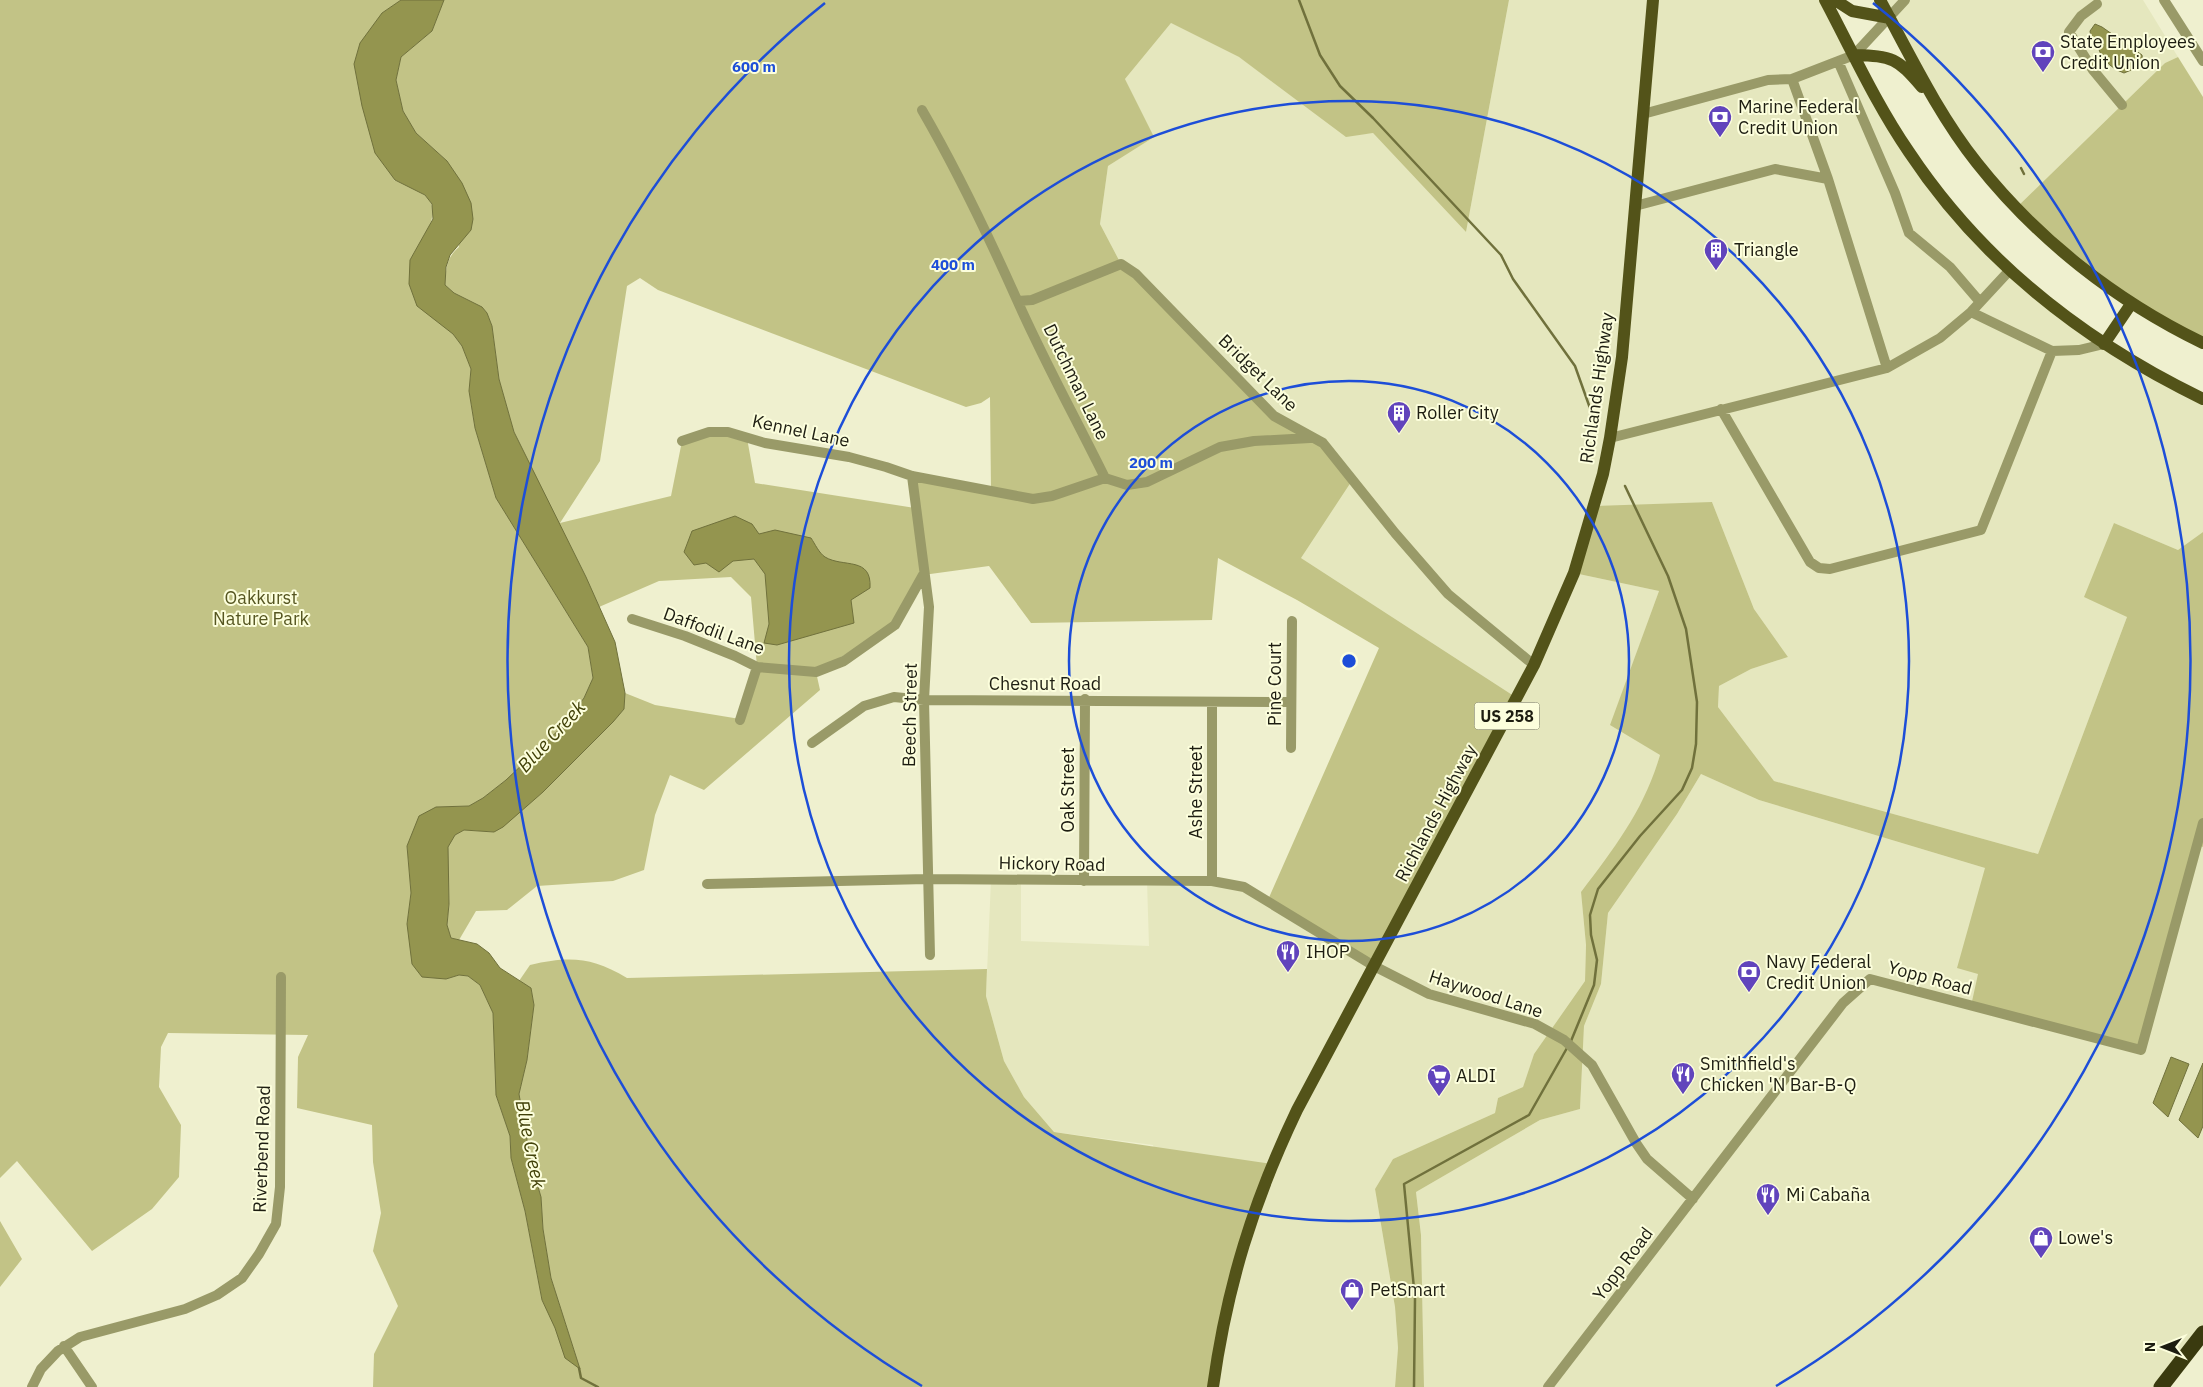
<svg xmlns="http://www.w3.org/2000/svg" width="2203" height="1387" viewBox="0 0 2203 1387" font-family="'IBM Plex Sans',sans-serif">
<rect width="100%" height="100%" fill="#eff0cf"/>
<path fill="#e5e7be" d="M 1509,0 L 1825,0 L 1941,197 L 2041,298 L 2203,399 L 2203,532 L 2178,550 L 2114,523 L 2127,617 L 2038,854 L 1774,781 L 1718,707 L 1719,686 L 1751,669 L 1788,657 L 1754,609 L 1712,502 L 1574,573 L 1659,591 L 1611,724 L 1660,755 L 1651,785 L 1624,834 L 1581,892 L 1586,945 L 1585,981 L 1534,1054 L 1523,1087 L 1498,1098 L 1495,1113 L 1393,1159 L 1375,1189 L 1395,1307 L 1398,1348 L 1395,1387 L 1213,1387 L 1153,1145 L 1054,1132 L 1024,1097 L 1004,1061 L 986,996 L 991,880 L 1021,880 L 1021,941 L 1149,946 L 1147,881 L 1244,887 L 1374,966 L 1517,698 L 1301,558 L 1274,416 L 1121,264 L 1100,224 L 1108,166 L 1153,137 L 1125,79 L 1171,23 L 1239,57 L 1346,136 L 1373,133 L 1466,232 Z
M 1880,0 L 2143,0 L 2178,57 L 2165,63 L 2016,208 L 1975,162 Z
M 1701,774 L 1759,800 L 2028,881 L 2197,845 L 2203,847 L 2203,1333 L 2161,1387 L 1424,1387 L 1421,1235 L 1416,1192 L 1540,1120 L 1580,1109 L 1584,1026 L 1601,984 L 1608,913 L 1677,814 Z"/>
<path fill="#c2c386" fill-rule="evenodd" d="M 0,0 L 401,0 L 382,13 L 394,180 C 404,184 414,188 423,194 C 447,210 420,243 410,260 L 453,334 L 462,346 L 471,369 L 469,391 L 475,428 L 496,498 L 588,647 L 593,678 L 584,698 L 564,725 L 506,780 L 483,798 L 469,806 L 436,807 L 407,846 L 411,893 L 407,924 L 446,979 L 459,975 L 468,976 L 480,985 L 493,1013 L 496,1095 L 510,1136 L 511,1158 L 525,1211 L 542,1300 L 580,1369 L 551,1278 L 543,1229 L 541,1197 L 531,1163 L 519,1094 L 527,1060 L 534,1005 L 531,988 L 519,981 L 530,965 C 570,956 591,957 627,978 L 987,969 L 986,996 L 1004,1061 L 1024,1097 L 1054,1132 L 1272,1164 L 1263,1186 L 1213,1387 L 373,1387 L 374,1354 L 398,1306 L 373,1251 L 381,1213 L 373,1162 L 372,1125 L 297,1108 L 298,1057 L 308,1035 L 168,1033 L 161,1047 L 159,1087 L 181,1125 L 179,1177 L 152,1209 L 92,1251 L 17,1161 L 0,1178 Z
M 444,0 L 1509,0 L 1466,232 L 1373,133 L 1346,137 L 1239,57 L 1171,23 L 1125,79 L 1154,137 L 1108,166 L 1100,224 L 1121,264 L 1274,416 L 1323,443 L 1353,479 L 1301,558 L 1517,698 L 1374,966 L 1267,902 L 1379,648 L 1297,600 L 1218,558 L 1212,620 L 1031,623 L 989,566 L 923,575 L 895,625 L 816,672 L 820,690 L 704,790 L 670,775 L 655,815 L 644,870 L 613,881 L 537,886 L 507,910 L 476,911 L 459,940 L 451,938 L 447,926 L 449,904 L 447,847 L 455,835 L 464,830 L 494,832 L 543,792 L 624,709 L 625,693 L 655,705 L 740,719 L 757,667 L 751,597 L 731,577 L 659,581 L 599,607 L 514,432 L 499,379 L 492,326 L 487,313 L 481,307 L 454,293 L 445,285 C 446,269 446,258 459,247 L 447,161 L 416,133 L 403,111 L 396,80 L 401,57 L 432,31 ZM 640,278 L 658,290 L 966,407 L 981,403 L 990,397 L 991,491 L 912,476 L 915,508 L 755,483 L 747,438 L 709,432 L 682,441 L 671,496 L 560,523 L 600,461 L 627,286 Z
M 2178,57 L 2203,97 L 2203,343 L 2164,324 L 2016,208 L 2165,63 Z
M 1712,502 L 1754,609 L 1788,657 L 1751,669 L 1719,686 L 1718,707 L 1774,781 L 2038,854 L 2127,617 L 2084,597 L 2114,523 L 2178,550 L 2203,532 L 2203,847 L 2197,845 L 2141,1050 L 1971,1006 L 1978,974 L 1957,968 L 1985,868 L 1759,800 L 1701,774 L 1677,814 L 1608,913 L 1601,984 L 1584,1026 L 1580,1109 L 1540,1120 L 1416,1192 L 1421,1235 L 1424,1387 L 1395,1387 L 1398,1348 L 1395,1307 L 1375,1189 L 1393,1159 L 1495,1113 L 1498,1098 L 1523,1087 L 1534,1054 L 1585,981 L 1586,945 L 1581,892 C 1615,847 1644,810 1660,755 L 1610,725 L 1659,591 L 1574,573 L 1595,506 Z
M 0,1221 L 22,1259 L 0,1287 Z"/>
<path fill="#94954f" stroke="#70713c" d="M 401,0 L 444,0 L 432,31 L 401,57 L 396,80 L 403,111 L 416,133 L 447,161 L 462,183 L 471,203 L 473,219 L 471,230 L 450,255 L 446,267 L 445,285 L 454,293 L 482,307 L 487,313 L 492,326 L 499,379 L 514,432 L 586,577 L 615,642 L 625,693 L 624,709 L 613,722 L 543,792 L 503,827 L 494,832 L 464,830 L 455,835 L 448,847 L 449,904 L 447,925 L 451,938 L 477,944 L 489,953 L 500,968 L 531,988 L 534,1005 L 527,1060 L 519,1094 L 531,1163 L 541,1197 L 543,1229 L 551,1278 L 580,1369 L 565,1358 L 555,1328 L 542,1300 L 525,1211 L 511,1158 L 510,1136 L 496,1095 L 493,1013 L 480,985 L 468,976 L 459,975 L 446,979 L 422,977 L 412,964 L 407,924 L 411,893 L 407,846 L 419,816 L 436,807 L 469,806 L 483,798 L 506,780 L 564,725 L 584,698 L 593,678 L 588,647 L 496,498 L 475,428 L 469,391 L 471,369 L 462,346 L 453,334 L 417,306 L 409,284 L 410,260 L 433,219 L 432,204 L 425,195 L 395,180 L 375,153 L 362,106 L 354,64 L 360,43 L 382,13 Z
M 2095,24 L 2102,27 L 2142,55 L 2143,65 L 2124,73 C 2110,68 2099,57 2097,42 L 2091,38 L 2090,31 Z
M 735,516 L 752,524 L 759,534 L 775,530 L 811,538 C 815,544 819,553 825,557 C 843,568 872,556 870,588 L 851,600 L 854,623 L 777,645 L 764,643 L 769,624 L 765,574 L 754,559 L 733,561 L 719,572 L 706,563 L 694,565 L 684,552 L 692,531 Z
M 2171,1057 L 2189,1064 L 2168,1117 L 2153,1103 Z
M 2203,1063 L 2203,1126 L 2198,1138 L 2179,1120 Z"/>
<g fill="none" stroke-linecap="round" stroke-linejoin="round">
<path stroke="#70713c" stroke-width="2.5" d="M 1299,0 L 1320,55 L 1340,86 L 1373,118 L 1501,255 L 1513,279 L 1575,366 L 1596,425
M 2021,168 L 2024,174
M 1571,1041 L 1594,985 L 1597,960 L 1591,935 L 1590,915 L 1598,889 L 1640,836 L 1682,790 L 1692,768 L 1696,744 L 1697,702 L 1686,629 L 1668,576 L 1625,486
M 579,1368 L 581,1378 L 598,1387
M 1414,1387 L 1415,1299 L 1404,1184 L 1529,1115 L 1567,1048"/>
<path stroke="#999a68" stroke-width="10" d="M 2164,0 L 2203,61
M 2097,4 L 2081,16 L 2069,32 L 2093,70 L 2122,105
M 1838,61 L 1895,193 L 1909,233 L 1950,267 L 1980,302
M 1792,79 L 1828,179 L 1887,368
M 922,110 C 958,172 988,235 1017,300 C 1044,361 1076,419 1105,478 L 1127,485 L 1147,482 L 1220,447 L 1254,441 L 1310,438
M 1643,114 L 1768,80 L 1792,79 L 1854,55 L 1905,0
M 1635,206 L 1775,169 L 1828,179
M 1018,301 L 1032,300 L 1121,264 L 1136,274 L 1274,416 L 1323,443 L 1395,533 L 1448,594 L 1534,665
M 1971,312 L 2052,351 L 2079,350 L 2104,344
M 1721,409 L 1810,562 L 1819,568 L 1830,569 L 1981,530 L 2052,351
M 1610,438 L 1887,368 L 1940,338 L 1971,312 L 2009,271
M 682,441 L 709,432 L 728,432 L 765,443 L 849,457 L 886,467 L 912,476 L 1033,499 L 1052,496 L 1105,478
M 912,476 L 929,607 L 924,700 L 930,955
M 632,619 L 685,636 L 735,656 L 757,667 L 816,672 L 844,661 L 895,625 L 923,575
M 1212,702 L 1212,881
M 740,720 L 757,667
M 812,743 L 864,706 L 894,697 L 924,700 L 1291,702
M 1291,748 L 1292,621
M 1084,881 L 1085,699
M 707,884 L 927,879 L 1212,881 L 1244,887 L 1374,966 L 1429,994 L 1535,1024 L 1564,1040 L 1592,1065 L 1636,1143 L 1647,1159 L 1693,1199
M 64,1346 L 92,1387
M 32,1387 L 41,1369 L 58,1351 L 80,1337 L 185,1309 L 217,1295 L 242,1278 L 259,1254 L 276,1224 L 280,1187 L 281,977
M 1548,1387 L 1843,1003 L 1870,979 L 2141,1050 L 2203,823"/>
<path stroke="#535319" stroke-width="12" d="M 1825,0 C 1852,51 1876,104 1909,152 C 1982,262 2085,342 2203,399
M 1835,0 L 1852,11 L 1890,18
M 1880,0 C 1910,55 1938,114 1977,163 C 2037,239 2116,301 2203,343
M 1854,55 C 1893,56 1897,58 1922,87
M 2104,344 L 2131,304
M 1213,1387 C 1227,1286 1253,1202 1297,1110 L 1534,665 L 1574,573 L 1603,474 L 1610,438 L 1622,357 L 1653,0"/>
<path stroke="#3a3a0f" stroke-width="15" d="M 2161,1387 L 2203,1333"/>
</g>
<g fill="none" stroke="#1d4ed8" stroke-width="2.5">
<circle cx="1349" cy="661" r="280"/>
<circle cx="1349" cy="661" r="560"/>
<path d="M922 1386A841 841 0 0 1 825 3M1873 3A841 841 0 0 1 1776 1386"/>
</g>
<defs>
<g id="bank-pin" transform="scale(1.25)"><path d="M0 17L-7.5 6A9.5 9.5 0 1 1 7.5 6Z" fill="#6144bc" stroke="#fcfedc"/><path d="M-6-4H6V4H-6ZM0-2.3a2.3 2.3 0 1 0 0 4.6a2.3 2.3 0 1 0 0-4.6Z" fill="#fff"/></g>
<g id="building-pin" transform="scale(1.25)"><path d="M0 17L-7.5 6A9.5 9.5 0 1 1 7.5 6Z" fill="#6144bc" stroke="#fcfedc"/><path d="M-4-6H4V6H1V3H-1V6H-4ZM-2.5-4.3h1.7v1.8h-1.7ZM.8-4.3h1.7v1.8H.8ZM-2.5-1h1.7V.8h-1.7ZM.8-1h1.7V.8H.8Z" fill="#fff"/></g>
<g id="restaurant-pin" transform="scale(1.25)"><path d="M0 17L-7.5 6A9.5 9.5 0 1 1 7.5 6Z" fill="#6144bc" stroke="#fcfedc"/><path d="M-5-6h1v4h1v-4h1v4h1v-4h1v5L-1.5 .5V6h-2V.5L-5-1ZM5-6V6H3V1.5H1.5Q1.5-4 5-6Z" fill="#fff"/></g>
<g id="supermarket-pin" transform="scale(1.25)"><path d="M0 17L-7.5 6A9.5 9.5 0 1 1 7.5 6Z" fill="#6144bc" stroke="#fcfedc"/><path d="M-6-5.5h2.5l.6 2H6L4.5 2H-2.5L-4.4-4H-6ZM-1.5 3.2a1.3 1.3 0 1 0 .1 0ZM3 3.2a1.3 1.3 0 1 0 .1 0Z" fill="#fff"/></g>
<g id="shop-pin" transform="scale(1.25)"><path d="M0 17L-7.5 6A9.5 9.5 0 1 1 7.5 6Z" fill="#6144bc" stroke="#fcfedc"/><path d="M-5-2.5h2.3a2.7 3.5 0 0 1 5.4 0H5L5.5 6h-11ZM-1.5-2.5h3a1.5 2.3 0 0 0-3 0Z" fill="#fff"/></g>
</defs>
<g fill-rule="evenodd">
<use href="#bank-pin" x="2043" y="52"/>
<use href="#bank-pin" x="1720" y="117"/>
<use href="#building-pin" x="1716" y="250"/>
<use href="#building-pin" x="1399" y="413"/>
<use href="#restaurant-pin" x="1288" y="952"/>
<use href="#bank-pin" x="1749" y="972"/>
<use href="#restaurant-pin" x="1683" y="1074"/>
<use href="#supermarket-pin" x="1439" y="1076"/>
<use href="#restaurant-pin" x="1768" y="1195"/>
<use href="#shop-pin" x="2041" y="1238"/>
<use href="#shop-pin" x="1352" y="1290"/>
</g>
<g text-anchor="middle" stroke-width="4" stroke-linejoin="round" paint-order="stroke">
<rect fill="#fcfedc" stroke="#60604e" stroke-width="1" x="1474.5" y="702.5" width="65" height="27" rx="4"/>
<g font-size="16" font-weight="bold" fill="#1d1d11">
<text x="1507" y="722">US 258</text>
</g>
<g font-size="18" fill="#1d1d11" stroke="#fcfedc" text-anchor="start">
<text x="2060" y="48">State Employees<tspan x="2060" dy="21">Credit Union</tspan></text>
<text x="1738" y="113">Marine Federal<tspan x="1738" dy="21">Credit Union</tspan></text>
<text x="1734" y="256">Triangle</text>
<text x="1416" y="419">Roller City</text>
<text x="1306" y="958">IHOP</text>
<text x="1766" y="968">Navy Federal<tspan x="1766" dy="21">Credit Union</tspan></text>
<text x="1700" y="1070">Smithfield's<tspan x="1700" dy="21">Chicken 'N Bar-B-Q</tspan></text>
<text x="1456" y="1082">ALDI</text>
<text x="1786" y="1201">Mi Cabaña</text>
<text x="2058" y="1244">Lowe's</text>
<text x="1370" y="1296">PetSmart</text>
</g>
<g font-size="18" fill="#1d1d11" stroke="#fcfedc">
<text transform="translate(1258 373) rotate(44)" y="6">Bridget Lane</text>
<text transform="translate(1076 382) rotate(64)" y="6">Dutchman Lane</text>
<text transform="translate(1597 388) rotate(-82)" y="6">Richlands Highway</text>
<text transform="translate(801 431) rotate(12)" y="6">Kennel Lane</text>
<text transform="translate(714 631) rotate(20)" y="6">Daffodil Lane</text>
<text x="1045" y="690">Chesnut Road</text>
<text transform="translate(1275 684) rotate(-90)" y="6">Pine Court</text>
<text transform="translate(910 715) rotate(-89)" y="6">Beech Street</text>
<text transform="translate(1068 790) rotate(-90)" y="6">Oak Street</text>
<text transform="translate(1196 792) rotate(-90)" y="6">Ashe Street</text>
<text transform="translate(1436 813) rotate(-62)" y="6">Richlands Highway</text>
<text transform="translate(1052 864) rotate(1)" y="6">Hickory Road</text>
<text transform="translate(1930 978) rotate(15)" y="6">Yopp Road</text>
<text transform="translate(1486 994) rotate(18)" y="6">Haywood Lane</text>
<text transform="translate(262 1149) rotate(-88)" y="6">Riverbend Road</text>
<text transform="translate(1623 1264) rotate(-53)" y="6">Yopp Road</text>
</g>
<g font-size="18" fill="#555520" stroke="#fcfedc">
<text x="261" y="604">Oakkurst<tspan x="261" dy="21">Nature Park</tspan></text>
</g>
<g font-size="19" font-style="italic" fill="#404007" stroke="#fcfedc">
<text transform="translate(551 736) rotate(-47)" y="7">Blue Creek</text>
<text transform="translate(531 1144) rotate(79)" y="7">Blue Creek</text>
</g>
</g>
<circle cx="1349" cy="661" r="8" fill="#1d4ed8" stroke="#fcfedc" stroke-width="2.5"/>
<g font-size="15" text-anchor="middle" font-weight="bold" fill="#1d4ed8" stroke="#fcfedc" stroke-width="4" stroke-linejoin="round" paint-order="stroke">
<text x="754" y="72">600 m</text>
<text x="953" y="270">400 m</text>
<text x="1151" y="468">200 m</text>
</g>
<g transform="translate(2163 1347) rotate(270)" stroke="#fcfedc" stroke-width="4" paint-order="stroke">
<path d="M0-4L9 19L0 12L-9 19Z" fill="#1d1d11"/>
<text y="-8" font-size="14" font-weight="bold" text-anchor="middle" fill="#1d1d11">N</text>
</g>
</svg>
